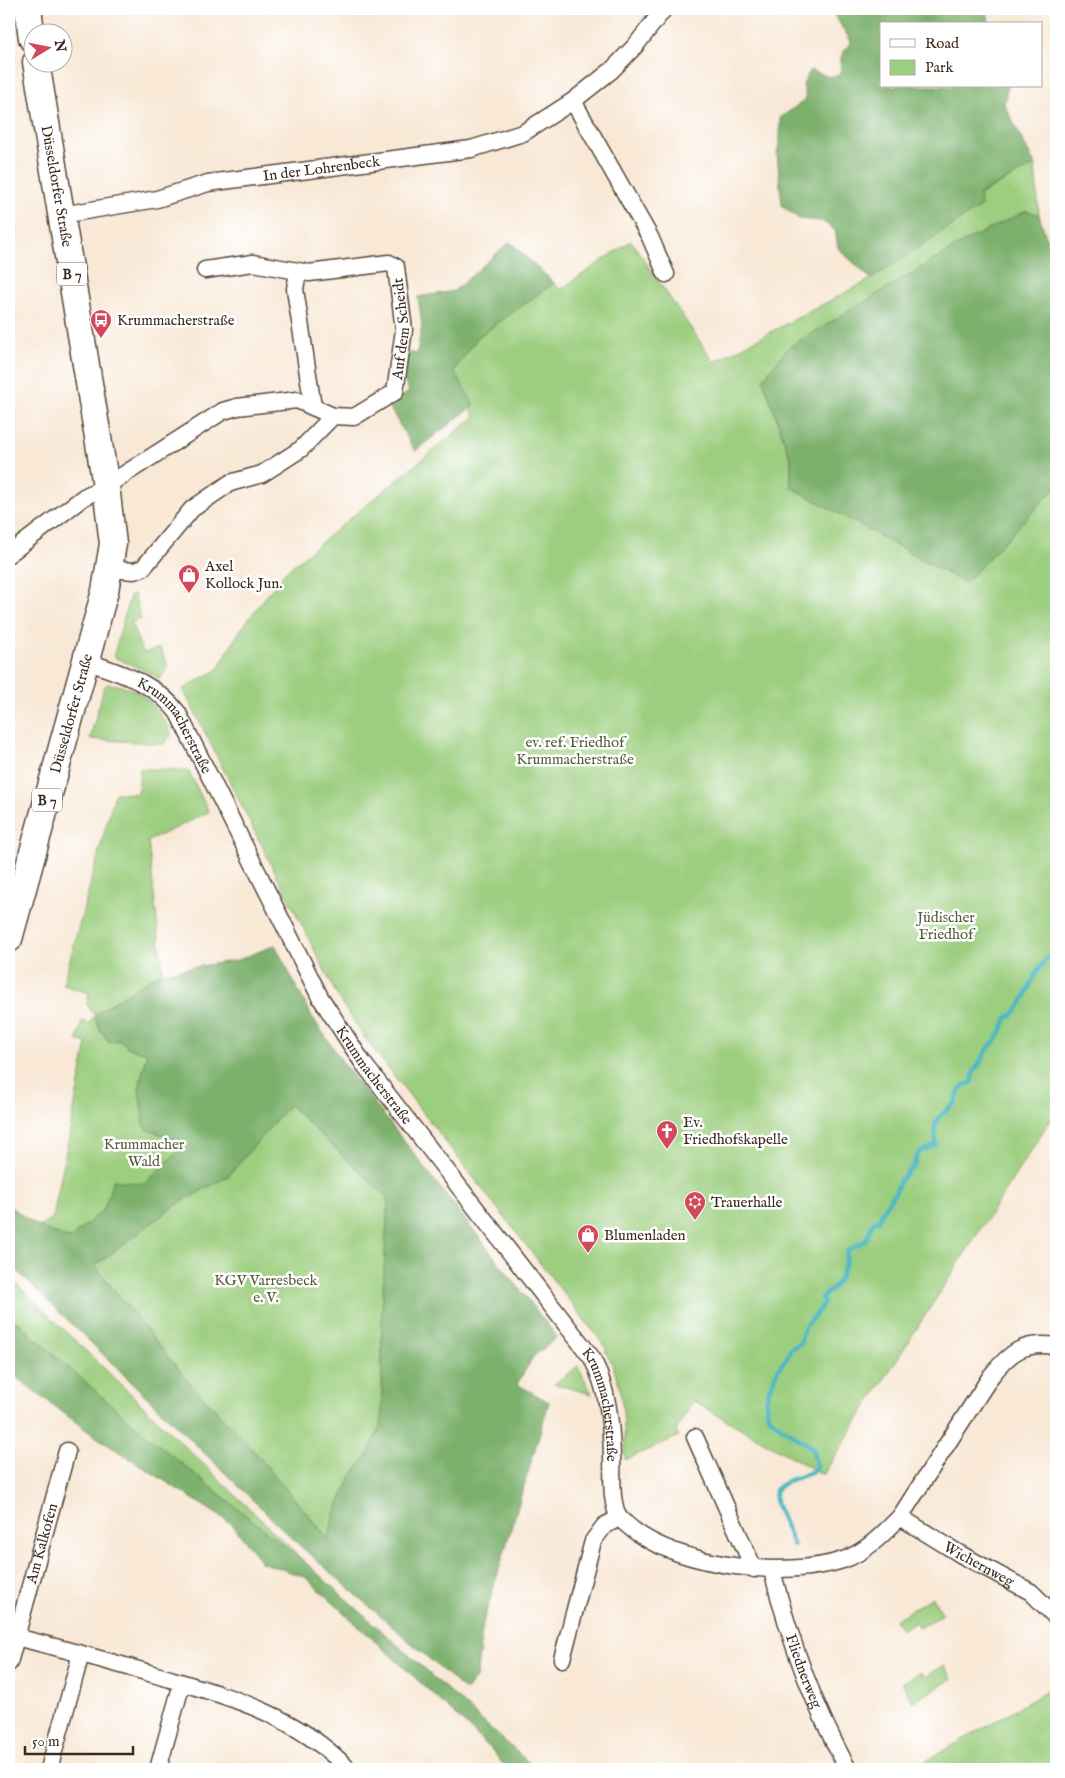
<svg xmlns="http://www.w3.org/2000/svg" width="1065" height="1778" viewBox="0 0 1065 1778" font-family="'IM FELL English',serif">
<rect width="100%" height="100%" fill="#fff"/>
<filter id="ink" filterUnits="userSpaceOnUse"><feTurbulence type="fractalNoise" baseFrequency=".02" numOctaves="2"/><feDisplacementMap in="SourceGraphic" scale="10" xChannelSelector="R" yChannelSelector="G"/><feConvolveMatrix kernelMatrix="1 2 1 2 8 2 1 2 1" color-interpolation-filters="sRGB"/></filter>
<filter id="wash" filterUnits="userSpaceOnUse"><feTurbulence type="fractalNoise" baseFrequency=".0096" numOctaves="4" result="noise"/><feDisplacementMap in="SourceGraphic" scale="20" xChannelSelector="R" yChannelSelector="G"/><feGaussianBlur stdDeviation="1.12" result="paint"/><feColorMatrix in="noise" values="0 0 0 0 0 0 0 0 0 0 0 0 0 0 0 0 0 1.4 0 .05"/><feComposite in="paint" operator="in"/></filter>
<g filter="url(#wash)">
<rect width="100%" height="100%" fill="#f8e8d5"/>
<path fill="#9bce7e" stroke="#6b7c4e" d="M 1035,165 L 1039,215 L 1026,211 L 962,243 L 763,379 L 791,460 L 791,487 L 965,583 L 1056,487 L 1056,1111 L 823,1475 L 693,1401 L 676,1431 L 679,1436 L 625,1460 C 624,1424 625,1382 605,1351 L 607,1349 L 364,1037 L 339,999 L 183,689 L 217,670 L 241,629 L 285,572 L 475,416 L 470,408 L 474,405 L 454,371 L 478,337 L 554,283 L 560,290 L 631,241 L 714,362 L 871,279 L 981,206 L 979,195 Z
M 134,594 L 141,619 L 131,623 L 143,653 L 160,648 L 168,667 L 160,679 L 146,671 L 116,658 L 114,654 L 130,596 Z
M 108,684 C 141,685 158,708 172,734 L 164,744 L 90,739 L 104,687 Z
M 140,769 L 188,770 L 209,812 L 148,841 L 163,974 L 156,975 L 94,1015 L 87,1004 L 89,993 L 63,985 L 115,793 L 138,794 Z
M 93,1017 L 109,1042 L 120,1040 L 128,1047 L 147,1053 L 139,1089 L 144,1124 L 154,1132 L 179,1140 L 178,1152 L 144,1184 L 113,1181 L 104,1209 L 70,1239 L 39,1227 L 53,1218 L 87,1043 L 77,1040 L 82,1021 L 90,1023 Z
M 289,1105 L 386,1196 L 388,1201 L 382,1308 L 382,1422 L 368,1455 L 351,1477 L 334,1515 L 329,1539 L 252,1449 L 188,1381 L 95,1266 L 174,1206 L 228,1176 Z
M 9,1277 L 307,1564 L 141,1431 L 9,1315 Z
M 578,1366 L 592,1394 L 554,1384 Z
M 932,1597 L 943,1614 L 919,1628 L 915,1622 L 901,1630 L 895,1620 Z
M 944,1665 L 952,1679 L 913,1702 L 902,1683 L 921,1672 L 924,1677 Z
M 1056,1686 L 1056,1769 L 912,1769 Z"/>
<path fill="#7cb16d" stroke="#5c6e46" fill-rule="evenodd" d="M 830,9 L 987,9 L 989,24 L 881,24 L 881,86 L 1008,86 L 1004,104 L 1035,165 L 979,194 L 981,206 L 871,279 L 838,248 L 835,230 L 822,221 L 799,219 L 782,206 L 777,154 L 780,138 L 780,118 L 806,99 L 803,84 L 810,70 L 829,77 L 841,75 L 841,57 L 851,41 Z
M 1026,211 L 1039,215 L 1056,269 L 1056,487 L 965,583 L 791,487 L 791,460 L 763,379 L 789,347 L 962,243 Z
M 510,242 L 554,283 L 478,337 L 454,371 L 474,405 L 415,451 L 388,405 L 409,392 L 402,375 L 407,352 L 417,354 L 422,325 L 418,297 L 454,291 Z
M 275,945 L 312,1017 L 346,1067 L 557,1337 L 533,1357 L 517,1384 L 549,1402 L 483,1623 L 476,1678 L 466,1691 L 297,1543 L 9,1263 L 9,1206 L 39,1227 L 70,1239 L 104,1209 L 113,1180 L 144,1184 L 178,1152 L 179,1140 L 148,1130 L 144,1124 L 139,1089 L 147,1053 L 127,1047 L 120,1040 L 109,1042 L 100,1029 L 94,1015 L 156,975 L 176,970 L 238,960 ZM 289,1105 L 386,1196 L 388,1201 L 382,1308 L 382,1422 L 368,1455 L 351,1477 L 334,1515 L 328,1539 L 252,1449 L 188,1381 L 95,1266 L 174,1206 L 228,1176 Z
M 9,1315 L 141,1431 L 307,1564 L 536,1769 L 507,1769 L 490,1748 L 448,1708 L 305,1577 L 261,1562 L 232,1524 L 93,1435 L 9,1372 Z"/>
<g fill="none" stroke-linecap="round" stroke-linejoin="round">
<path stroke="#4ab8c3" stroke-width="4.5" d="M 794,1546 L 776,1504 L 775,1490 C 790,1476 803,1479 817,1468 L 812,1448 C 776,1419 749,1423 779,1368 C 783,1361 790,1358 790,1349 L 801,1343 C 803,1318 816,1322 824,1302 L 821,1298 C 839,1285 845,1271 847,1251 L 866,1240 L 873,1222 L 878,1221 L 885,1206 L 895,1193 L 901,1179 L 914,1165 L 918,1153 L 936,1145 L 935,1125 L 940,1116 L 956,1102 C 958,1091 960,1085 972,1083 L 973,1074 L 989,1047 L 998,1038 L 1007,1018 C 1023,1011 1029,985 1037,971 C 1043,962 1052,955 1055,945 C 1059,928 1048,916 1056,892"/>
</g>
</g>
<g filter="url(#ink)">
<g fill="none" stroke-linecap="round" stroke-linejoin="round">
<g stroke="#574639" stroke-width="19">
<g id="street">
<path d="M 573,101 L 650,237 L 666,274"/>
<path id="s1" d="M 61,215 L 157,199 L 208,183 L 471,149 L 523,133 L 573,101 L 612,70 L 636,45 L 664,9"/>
<path d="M 298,272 L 295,289 L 313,407"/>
<path id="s2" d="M 9,554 L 84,497 L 106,486 L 223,411 L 237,407 L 297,400 L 333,416 L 354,417 L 395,392 L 404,330 L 396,267 L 389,263 L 309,273 L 253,263 L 205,270"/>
<path d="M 110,569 L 134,571 L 143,568 L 192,509 L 230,483 L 262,474 L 301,449 L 333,416"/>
<path id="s3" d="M 86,661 C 121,674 155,682 178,713 L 320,997 L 363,1063 L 592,1358 C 608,1390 611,1421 612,1456 C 613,1476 610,1498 618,1516 C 621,1521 628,1525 632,1529 C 680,1567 785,1579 843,1560 C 866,1552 883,1534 900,1517 L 991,1376 C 1010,1352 1024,1341 1056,1346"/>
<path d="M 695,1437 L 754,1569"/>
<path id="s4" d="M 900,1517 L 960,1554 L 1031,1592 L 1056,1617"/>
<path id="s5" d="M 772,1570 C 789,1638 814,1707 848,1769"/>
<path d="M 16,1637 C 68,1650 119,1664 170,1679 C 237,1699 298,1717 348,1769"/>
<path d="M 562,1659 L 593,1541 L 604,1526 L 619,1518"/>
<path id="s6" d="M 9,1663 L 67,1451"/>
<path d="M 49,1769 L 81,1654"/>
<path d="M 158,1769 L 182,1683"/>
</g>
</g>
<g stroke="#574639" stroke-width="29">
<g id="primary">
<path d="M 28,9 L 32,38"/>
<path id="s7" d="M 9,939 L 105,591 L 113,544 L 106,486 L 36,62"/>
</g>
</g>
<use href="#street" stroke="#fff" stroke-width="16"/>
<use href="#primary" stroke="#fff" stroke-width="26"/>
</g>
</g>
<defs>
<g id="bus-pin" transform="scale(1.125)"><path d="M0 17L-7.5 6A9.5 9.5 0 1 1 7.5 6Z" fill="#d1495b" stroke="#fff"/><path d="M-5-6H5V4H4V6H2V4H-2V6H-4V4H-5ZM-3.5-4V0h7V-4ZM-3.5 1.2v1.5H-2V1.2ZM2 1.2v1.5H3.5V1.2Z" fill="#fff"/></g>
<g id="shop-pin" transform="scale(1.125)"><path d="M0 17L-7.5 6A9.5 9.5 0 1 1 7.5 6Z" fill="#d1495b" stroke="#fff"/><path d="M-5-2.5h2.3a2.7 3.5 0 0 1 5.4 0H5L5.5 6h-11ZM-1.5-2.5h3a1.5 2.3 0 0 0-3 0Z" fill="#fff"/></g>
<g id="church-pin" transform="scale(1.125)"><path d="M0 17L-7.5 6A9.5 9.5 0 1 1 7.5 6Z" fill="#d1495b" stroke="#fff"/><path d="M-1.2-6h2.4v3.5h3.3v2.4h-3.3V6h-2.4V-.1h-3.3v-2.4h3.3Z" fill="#fff"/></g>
<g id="synagogue-pin" transform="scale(1.125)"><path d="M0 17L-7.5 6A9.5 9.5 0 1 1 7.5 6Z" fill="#d1495b" stroke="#fff"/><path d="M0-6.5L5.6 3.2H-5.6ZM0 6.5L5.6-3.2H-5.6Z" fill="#fff"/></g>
</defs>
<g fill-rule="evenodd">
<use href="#bus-pin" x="101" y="320"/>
<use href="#shop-pin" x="189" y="575"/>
<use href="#church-pin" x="667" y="1131"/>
<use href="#synagogue-pin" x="695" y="1202"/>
<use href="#shop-pin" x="588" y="1235"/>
</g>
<g text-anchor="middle" stroke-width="5" stroke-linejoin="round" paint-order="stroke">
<g fill="#fff" stroke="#766a62" stroke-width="1">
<rect x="57" y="262.5" width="30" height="23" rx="4"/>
<rect x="32" y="788.5" width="30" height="23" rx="4"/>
</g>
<g font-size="14" font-weight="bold" fill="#3b2a1e">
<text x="72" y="279">B 7</text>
<text x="47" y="805">B 7</text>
</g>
<g font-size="15" fill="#3b2a1e" stroke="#fff">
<text dy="5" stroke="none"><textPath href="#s1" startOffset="265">In der Lohrenbeck</textPath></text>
<text transform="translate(57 186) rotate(80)" y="5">Düsseldorfer Straße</text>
<text dy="5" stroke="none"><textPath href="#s2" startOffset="505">Auf dem Scheidt</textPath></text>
<text dy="5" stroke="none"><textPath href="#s7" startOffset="234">Düsseldorfer Straße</textPath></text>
<text dy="5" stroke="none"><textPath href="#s3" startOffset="115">Krummacherstraße</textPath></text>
<text dy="5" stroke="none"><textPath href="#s3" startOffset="520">Krummacherstraße</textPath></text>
<text dy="5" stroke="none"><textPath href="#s3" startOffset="925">Krummacherstraße</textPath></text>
<text dy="5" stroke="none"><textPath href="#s6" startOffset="124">Am Kalkofen</textPath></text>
<text dy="5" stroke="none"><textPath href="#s4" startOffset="92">Wichernweg</textPath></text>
<text dy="5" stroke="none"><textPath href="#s5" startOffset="106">Fliednerweg</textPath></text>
</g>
<g font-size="15" fill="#3b2a1e" stroke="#fff" text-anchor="start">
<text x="117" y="325">Krummacherstraße</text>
<text x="205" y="571">Axel<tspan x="205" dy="17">Kollock Jun.</tspan></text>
<text x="683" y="1127">Ev.<tspan x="683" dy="17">Friedhofskapelle</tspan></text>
<text x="711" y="1207">Trauerhalle</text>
<text x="604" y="1240">Blumenladen</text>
</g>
<g font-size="15" fill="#585b3b" stroke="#fff">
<text x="575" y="747">ev. ref. Friedhof<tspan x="575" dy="17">Krummacherstraße</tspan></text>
<text x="946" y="922">Jüdischer<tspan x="946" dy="17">Friedhof</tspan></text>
<text x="144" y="1149">Krummacher<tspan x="144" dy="17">Wald</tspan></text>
<text x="266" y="1285">KGV Varresbeck<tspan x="266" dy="17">e. V.</tspan></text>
</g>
</g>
<rect width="1065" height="1778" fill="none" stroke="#fff" stroke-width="30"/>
<rect x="880" y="22" width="162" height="65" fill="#ffffff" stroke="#b1aaa5"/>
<rect x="890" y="39" width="25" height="8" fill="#ffffff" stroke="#b1aaa5"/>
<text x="925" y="48" font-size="15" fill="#3b2a1e">Road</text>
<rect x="890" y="60" width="25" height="15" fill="#9bce7e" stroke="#b1aaa5"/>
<text x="925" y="72" font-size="15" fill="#3b2a1e">Park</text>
<g transform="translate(48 48) rotate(80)"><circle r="24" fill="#ffffff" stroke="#b1aaa5"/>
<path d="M0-4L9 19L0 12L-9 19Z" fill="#d1495b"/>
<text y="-8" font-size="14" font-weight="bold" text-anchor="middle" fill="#3b2a1e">N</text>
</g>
<path d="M25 1746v8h108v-8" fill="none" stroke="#3b2a1e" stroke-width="2.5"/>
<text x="32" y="1746" font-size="15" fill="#3b2a1e" stroke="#ffffff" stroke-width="4" paint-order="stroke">50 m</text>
</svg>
